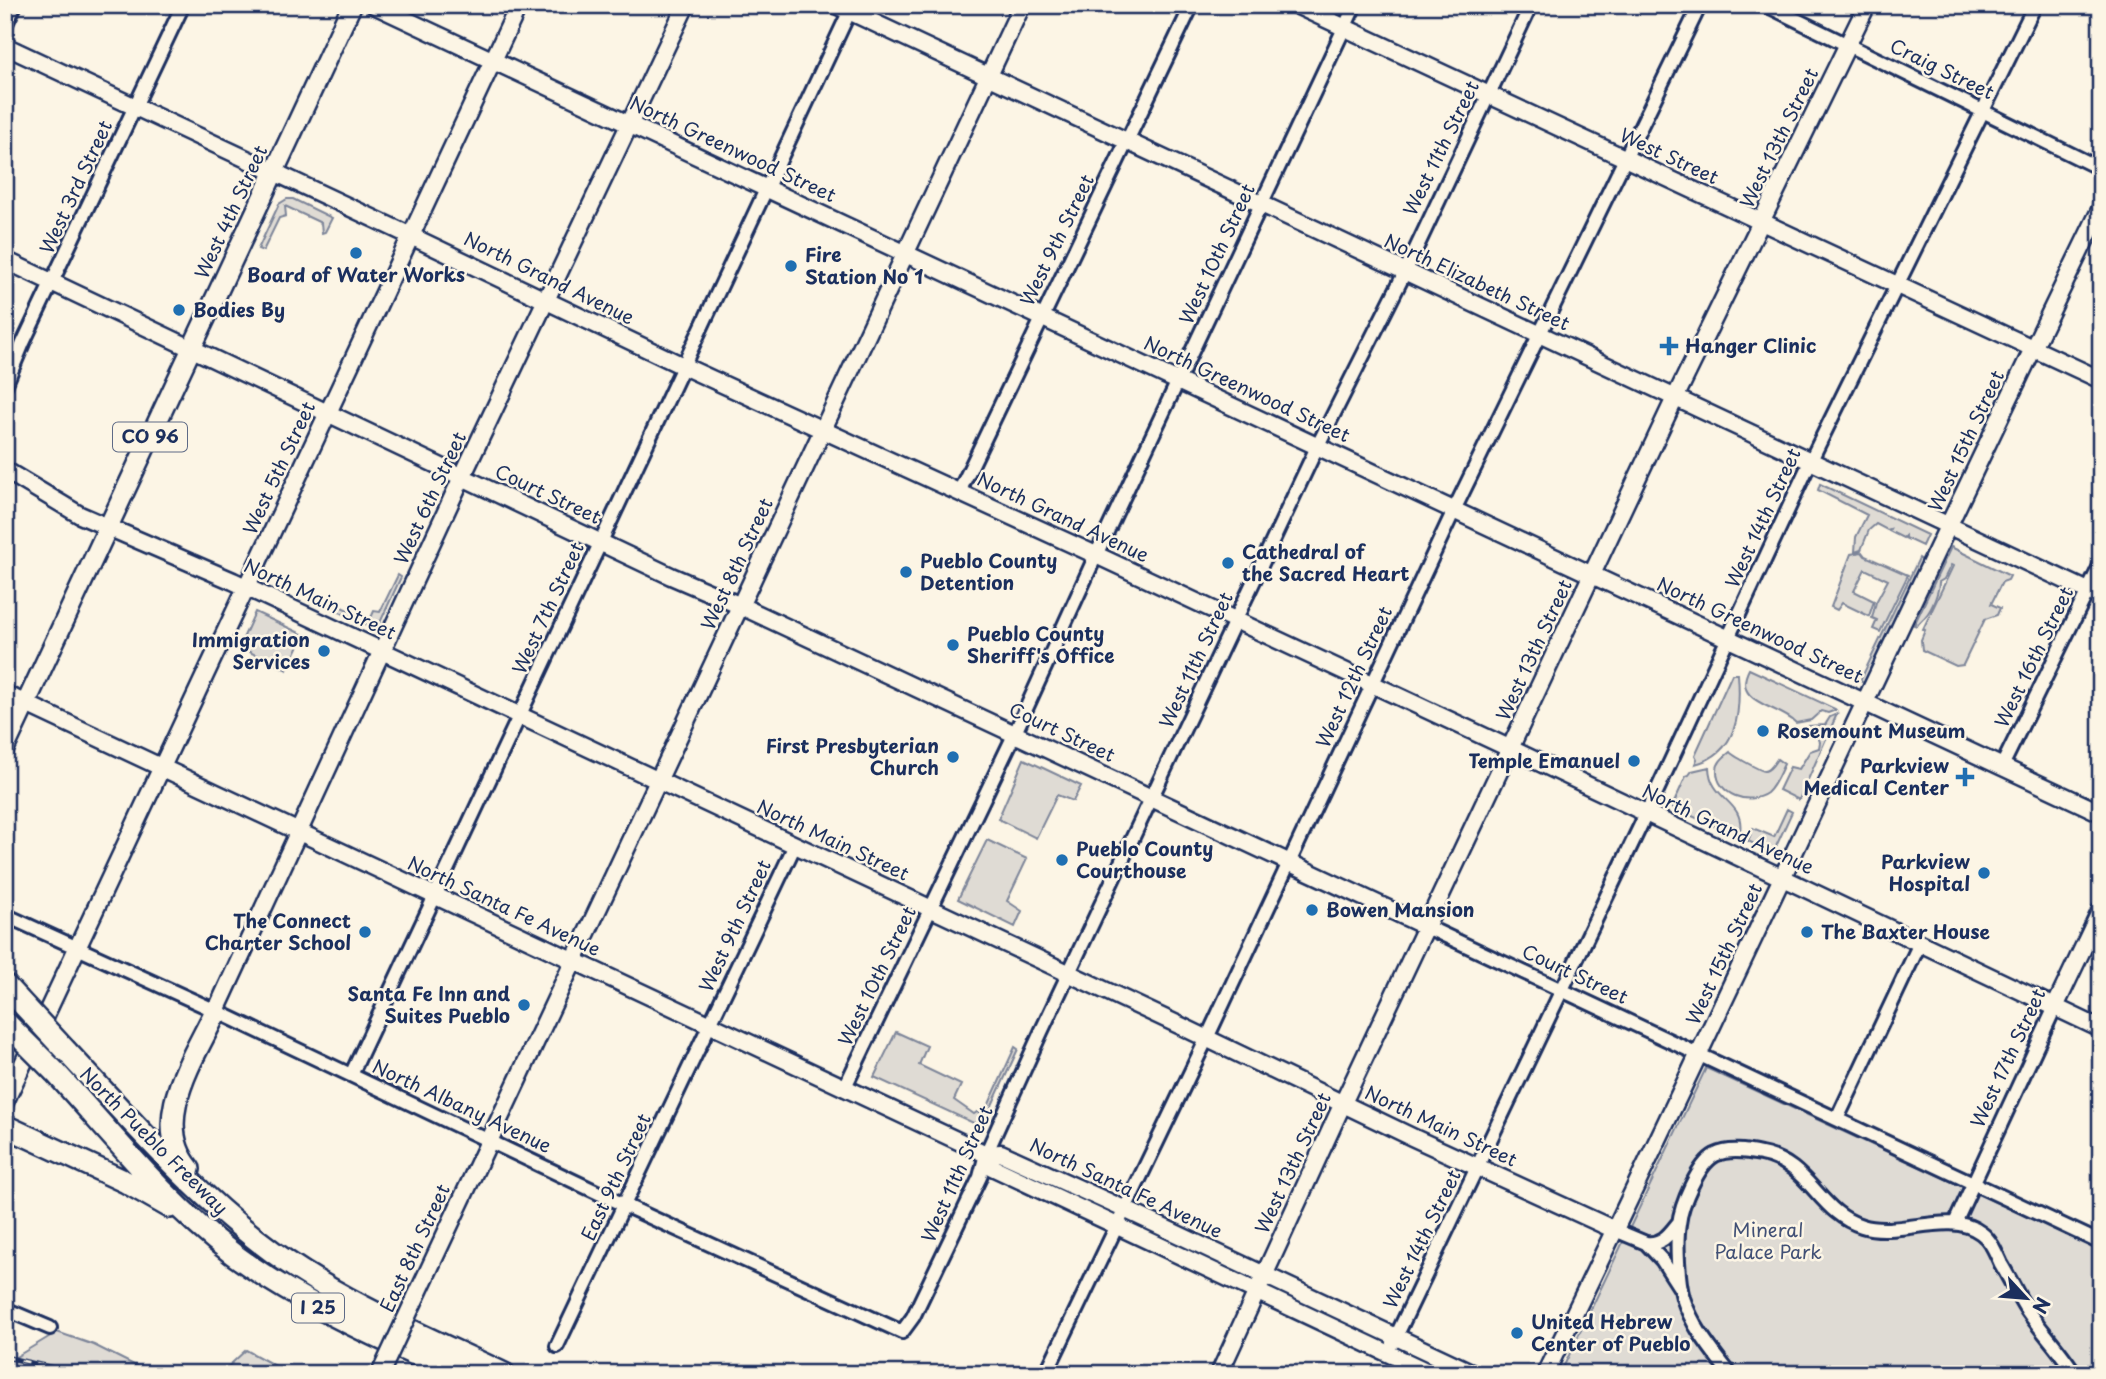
<svg xmlns="http://www.w3.org/2000/svg" width="2106" height="1379" viewBox="0 0 2106 1379" font-family="'Playpen Sans',sans-serif">
<rect width="100%" height="100%" fill="#fcf5e5"/>
<filter id="ink" filterUnits="userSpaceOnUse"><feTurbulence type="fractalNoise" baseFrequency=".0143" numOctaves="2"/><feDisplacementMap in="SourceGraphic" scale="14" xChannelSelector="R" yChannelSelector="G"/><feConvolveMatrix kernelMatrix="1 2 1 2 8 2 1 2 1" color-interpolation-filters="sRGB"/></filter>
<g filter="url(#ink)">
<path fill="#dfdbd4" stroke="#7d8599" stroke-width="2" d="M 287,199 L 293,199 L 332,218 L 325,232 L 322,233 L 321,223 L 285,206 L 286,216 L 279,218 L 263,251 L 258,249 L 279,204 Z
M 1820,484 L 1927,535 L 1922,546 L 1905,538 L 1905,536 L 1903,538 L 1889,531 L 1890,529 L 1887,530 L 1876,524 L 1869,530 L 1861,550 L 1855,552 L 1856,537 L 1867,515 L 1818,490 Z
M 1951,547 L 2010,576 L 2008,580 L 2002,582 L 1991,604 L 2000,608 L 1997,615 L 1985,619 L 1963,665 L 1956,666 L 1922,650 L 1921,640 L 1925,630 L 1923,629 L 1953,566 L 1951,565 L 1944,579 L 1939,582 C 1939,592 1932,609 1925,617 C 1922,620 1919,622 1917,626 L 1914,625 Z
M 1862,552 L 1865,556 L 1908,575 L 1880,632 L 1873,629 L 1877,620 L 1872,618 L 1876,602 L 1888,580 L 1865,569 L 1854,591 L 1874,601 L 1869,616 L 1842,603 L 1837,610 L 1831,607 L 1851,554 Z
M 1919,558 L 1925,563 L 1866,684 L 1860,681 Z
M 398,575 L 401,577 L 379,625 L 372,627 L 331,608 L 333,603 L 370,620 L 374,611 L 380,612 Z
M 255,612 L 304,635 L 287,670 L 239,647 Z
M 1749,669 L 1835,709 L 1836,710 L 1828,713 L 1821,711 L 1811,720 L 1796,723 C 1779,705 1731,704 1749,669 Z
M 1732,674 L 1738,674 C 1741,712 1738,753 1695,764 L 1697,759 L 1695,755 Z
M 1837,714 L 1799,800 L 1779,790 L 1790,767 L 1799,769 L 1810,751 L 1819,748 L 1820,742 L 1815,729 L 1808,726 L 1825,725 L 1830,717 Z
M 1730,752 C 1732,755 1762,772 1765,771 C 1771,770 1774,763 1777,759 L 1784,764 C 1779,774 1775,786 1767,793 C 1749,806 1716,795 1717,770 C 1717,762 1724,757 1730,752 Z
M 1024,759 L 1081,786 L 1073,801 L 1057,795 L 1036,838 L 998,819 Z
M 1709,767 C 1710,801 1745,800 1740,832 L 1734,835 L 1672,807 L 1686,776 L 1689,775 L 1692,771 Z
M 1787,809 L 1792,812 L 1773,853 L 1748,841 L 1753,828 L 1774,837 Z
M 987,840 L 1027,859 L 1007,901 L 1022,911 L 1015,927 L 958,899 Z
M 896,1032 L 927,1046 L 919,1065 L 961,1085 L 954,1100 L 974,1114 L 977,1112 L 984,1115 L 1015,1047 L 1018,1049 L 982,1127 L 874,1077 Z
M 1706,1068 L 2101,1251 L 2101,1374 L 1560,1374 Z
M 57,1332 L 94,1345 L 152,1374 L 5,1374 L 5,1357 L 14,1358 Z
M 246,1350 L 290,1374 L 220,1374 Z"/>
<g fill="none" stroke-linecap="round" stroke-linejoin="round">
<g stroke="#1b2f5e" stroke-width="18">
<path id="street" d="M 1766,5 L 2101,169
M 5,26 L 15,5
M 5,386 L 23,343 L 183,5
M 959,492 L 1192,5
M 2002,766 L 2101,564
M 5,915 L 216,1011 L 624,1205 L 902,1332 L 913,1317 L 980,1177 L 986,1154 L 1041,1032 L 1316,449 L 1405,272 L 1531,5
M 1427,927 L 2101,1243
M 351,1075 L 852,6
M 844,1089 L 1015,733 L 1096,555 L 1355,5
M 1837,1119 L 1920,943
M 1955,1223 L 2055,1007
M 1615,1230 L 1646,1243 L 1662,1260 L 1680,1288
M 1646,1243 C 1663,1245 1670,1233 1679,1222
M 5,1309 L 50,1328
M 1393,1343 L 1646,814 L 1811,460 L 2035,5
M 557,1346 L 795,845
M 1049,1367 L 1207,1038 L 1454,510 L 1700,5
M 1730,1374 C 1711,1349 1693,1328 1683,1298 C 1678,1281 1676,1242 1679,1224 C 1681,1205 1698,1164 1715,1155 C 1729,1148 1747,1151 1761,1154 C 1810,1163 1818,1213 1862,1226 C 1900,1238 1950,1209 1981,1233 C 1991,1240 1996,1253 2001,1264 C 2010,1279 2018,1296 2027,1310 C 2042,1332 2061,1351 2075,1374"/>
</g>
<g stroke="#1b2f5e" stroke-width="21">
<path id="secondary" d="M 374,5 L 2101,813
M 836,5 L 2101,597
M 1296,5 L 2101,380
M 5,46 L 411,236 L 683,366 L 1096,555 L 1511,749 L 2101,1029
M 5,260 L 671,576 L 741,606 L 1427,927
M 5,470 L 80,515 L 233,581 L 1181,1026 L 1412,1137 L 1615,1230
M 5,694 L 986,1154 L 1001,1153 L 1124,1209 L 1475,1374
M 2055,1007 L 2101,910
M 216,1011 L 462,477 L 686,5
M 5,1102 L 519,5
M 986,1154 L 992,1167 L 1432,1374
M 416,1297 L 1022,5
M 1219,1374 L 1343,1103 L 1675,398 L 1867,5
M 1545,1374 C 1734,987 1912,595 2101,208"/>
</g>
<g stroke="#1b2f5e" stroke-width="23">
<path id="primary" d="M 5,748 L 352,5"/>
</g>
<g stroke="#1b2f5e" stroke-width="26">
<path id="highway" d="M 5,985 L 17,998
M 66,1051 C 132,1121 195,1195 273,1252 C 343,1303 426,1337 504,1374
M 55,1072 C 112,1134 166,1203 233,1254 C 302,1305 381,1338 457,1374
M 5,1126 L 126,1182 L 170,1207
M 189,1169 C 149,1121 194,1058 216,1011"/>
</g>
<use href="#street" stroke="#fcf5e5" stroke-width="12"/>
<use href="#secondary" stroke="#fcf5e5" stroke-width="16"/>
<use href="#primary" stroke="#fcf5e5" stroke-width="18"/>
<use href="#highway" stroke="#fcf5e5" stroke-width="21"/>
<g stroke="#1b2f5e" stroke-width="5">
<path id="rail" d="M 5,1357 L 81,1374"/>
</g>
<use href="#rail" stroke="#fcf5e5" stroke-width="2.5" stroke-dasharray="8" stroke-linecap="butt"/>
<g stroke="#1b2f5e" stroke-width="21" stroke-linecap="butt">
<path id="secondary-bridge" d="M 380,1374 L 416,1297"/>
</g>
<g stroke="#1b2f5e" stroke-width="26" stroke-linecap="butt">
<path id="highway-bridge" d="M 17,998 L 66,1051
M 5,1022 L 55,1072"/>
</g>
<use href="#secondary-bridge" stroke="#fcf5e5" stroke-width="16"/>
<use href="#highway-bridge" stroke="#fcf5e5" stroke-width="21"/>
</g>
</g>
<g fill="#1f6fb2" stroke="#fcf5e5" stroke-width="2.5">
<circle cx="356" cy="253" r="7"/>
<circle cx="791" cy="266" r="7"/>
<circle cx="179" cy="310" r="7"/>
<path d="M1665.5 335.5h7v7h7v7h-7v7h-7v-7h-7v-7h7z"/>
<circle cx="1228" cy="563" r="7"/>
<circle cx="906" cy="572" r="7"/>
<circle cx="953" cy="645" r="7"/>
<circle cx="324" cy="651" r="7"/>
<circle cx="1763" cy="731" r="7"/>
<circle cx="953" cy="757" r="7"/>
<circle cx="1634" cy="761" r="7"/>
<path d="M1961.5 766.5h7v7h7v7h-7v7h-7v-7h-7v-7h7z"/>
<circle cx="1062" cy="860" r="7"/>
<circle cx="1984" cy="873" r="7"/>
<circle cx="1312" cy="910" r="7"/>
<circle cx="365" cy="932" r="7"/>
<circle cx="1807" cy="932" r="7"/>
<circle cx="524" cy="1005" r="7"/>
<circle cx="1517" cy="1333" r="7"/>
</g>
<g text-anchor="middle" stroke-width="5" stroke-linejoin="round" paint-order="stroke">
<g fill="#fcf5e5" stroke="#5e6a86" stroke-width="2">
<rect x="113" y="422.5" width="74" height="29" rx="5"/>
<rect x="292" y="1293.5" width="52" height="29" rx="5"/>
</g>
<g font-size="18" font-weight="bold" fill="#1b2f5e">
<text x="150" y="443">CO 96</text>
<text x="318" y="1314">I 25</text>
</g>
<g font-size="19" fill="#1b2f5e" stroke="#fcf5e5">
<text transform="translate(1942 69) rotate(26)" y="7">Craig Street</text>
<text transform="translate(1779 138) rotate(-64)" y="7">West 13th Street</text>
<text transform="translate(1441 148) rotate(-64)" y="7">West 11th Street</text>
<text transform="translate(733 149) rotate(25)" y="7">North Greenwood Street</text>
<text transform="translate(1669 156) rotate(25)" y="7">West Street</text>
<text transform="translate(76 187) rotate(-65)" y="7">West 3rd Street</text>
<text transform="translate(231 212) rotate(-65)" y="7">West 4th Street</text>
<text transform="translate(1057 240) rotate(-64)" y="7">West 9th Street</text>
<text transform="translate(1217 254) rotate(-65)" y="7">West 10th Street</text>
<text transform="translate(549 278) rotate(26)" y="7">North Grand Avenue</text>
<text transform="translate(1477 282) rotate(25)" y="7">North Elizabeth Street</text>
<text transform="translate(1247 389) rotate(25)" y="7">North Greenwood Street</text>
<text transform="translate(1966 441) rotate(-65)" y="7">West 15th Street</text>
<text transform="translate(279 468) rotate(-65)" y="7">West 5th Street</text>
<text transform="translate(548 494) rotate(25)" y="7">Court Street</text>
<text transform="translate(430 498) rotate(-65)" y="7">West 6th Street</text>
<text transform="translate(1063 517) rotate(25)" y="7">North Grand Avenue</text>
<text transform="translate(1763 518) rotate(-65)" y="7">West 14th Street</text>
<text transform="translate(737 564) rotate(-65)" y="7">West 8th Street</text>
<text transform="translate(320 599) rotate(25)" y="7">North Main Street</text>
<text transform="translate(548 608) rotate(-65)" y="7">West 7th Street</text>
<text transform="translate(1760 630) rotate(25)" y="7">North Greenwood Street</text>
<text transform="translate(1534 650) rotate(-65)" y="7">West 13th Street</text>
<text transform="translate(2034 657) rotate(-64)" y="7">West 16th Street</text>
<text transform="translate(1196 660) rotate(-65)" y="7">West 11th Street</text>
<text transform="translate(1354 677) rotate(-65)" y="7">West 12th Street</text>
<text transform="translate(1062 732) rotate(25)" y="7">Court Street</text>
<text transform="translate(1728 829) rotate(25)" y="7">North Grand Avenue</text>
<text transform="translate(833 840) rotate(25)" y="7">North Main Street</text>
<text transform="translate(504 906) rotate(25)" y="7">North Santa Fe Avenue</text>
<text transform="translate(735 926) rotate(-65)" y="7">West 9th Street</text>
<text transform="translate(1724 954) rotate(-65)" y="7">West 15th Street</text>
<text transform="translate(1575 974) rotate(25)" y="7">Court Street</text>
<text transform="translate(877 976) rotate(-64)" y="7">West 10th Street</text>
<text transform="translate(2008 1058) rotate(-65)" y="7">West 17th Street</text>
<text transform="translate(462 1106) rotate(25)" y="7">North Albany Avenue</text>
<text transform="translate(1441 1126) rotate(25)" y="7">North Main Street</text>
<text transform="translate(154 1141) rotate(45)" y="7">North Pueblo Freeway</text>
<text transform="translate(1293 1163) rotate(-65)" y="7">West 13th Street</text>
<text transform="translate(957 1174) rotate(-66)" y="7">West 11th Street</text>
<text transform="translate(616 1177) rotate(-65)" y="7">East 9th Street</text>
<text transform="translate(1126 1188) rotate(25)" y="7">North Santa Fe Avenue</text>
<text transform="translate(1422 1239) rotate(-64)" y="7">West 14th Street</text>
<text transform="translate(415 1248) rotate(-65)" y="7">East 8th Street</text>
</g>
<g font-size="19" font-weight="bold" fill="#1b2f5e" stroke="#fcf5e5" text-anchor="start">
<text x="805" y="262">Fire<tspan x="805" dy="22">Station No 1</tspan></text>
<text x="356" y="282" text-anchor="middle">Board of Water Works</text>
<text x="193" y="317">Bodies By</text>
<text x="1685" y="353">Hanger Clinic</text>
<text x="1242" y="559">Cathedral of<tspan x="1242" dy="22">the Sacred Heart</tspan></text>
<text x="920" y="568">Pueblo County<tspan x="920" dy="22">Detention</tspan></text>
<text x="967" y="641">Pueblo County<tspan x="967" dy="22">Sheriff's Office</tspan></text>
<text x="310" y="647" text-anchor="end">Immigration<tspan x="310" dy="22">Services</tspan></text>
<text x="1777" y="738">Rosemount Museum</text>
<text x="939" y="753" text-anchor="end">First Presbyterian<tspan x="939" dy="22">Church</tspan></text>
<text x="1620" y="768" text-anchor="end">Temple Emanuel</text>
<text x="1949" y="773" text-anchor="end">Parkview<tspan x="1949" dy="22">Medical Center</tspan></text>
<text x="1076" y="856">Pueblo County<tspan x="1076" dy="22">Courthouse</tspan></text>
<text x="1970" y="869" text-anchor="end">Parkview<tspan x="1970" dy="22">Hospital</tspan></text>
<text x="1326" y="917">Bowen Mansion</text>
<text x="351" y="928" text-anchor="end">The Connect<tspan x="351" dy="22">Charter School</tspan></text>
<text x="1821" y="939">The Baxter House</text>
<text x="510" y="1001" text-anchor="end">Santa Fe Inn and<tspan x="510" dy="22">Suites Pueblo</tspan></text>
<text x="1531" y="1329">United Hebrew<tspan x="1531" dy="22">Center of Pueblo</tspan></text>
</g>
<g font-size="19" fill="#425176" stroke="#fcf5e5">
<text x="1768" y="1237">Mineral<tspan x="1768" dy="22">Palace Park</tspan></text>
</g>
</g>
<rect width="2106" height="1379" fill="none" stroke="#fcf5e5" stroke-width="28"/>
<rect x="14" y="14" width="2078" height="1351" fill="none" stroke="#1b2f5e" stroke-width="2.5" filter="url(#ink)"/>
<g transform="translate(2026 1298) rotate(116)" stroke="#fcf5e5" stroke-width="5" paint-order="stroke">
<path d="M0-5L12 26L0 18L-12 26Z" fill="#1b2f5e"/>
<text y="-10" font-size="19" font-weight="bold" text-anchor="middle" fill="#1b2f5e">N</text>
</g>
</svg>
